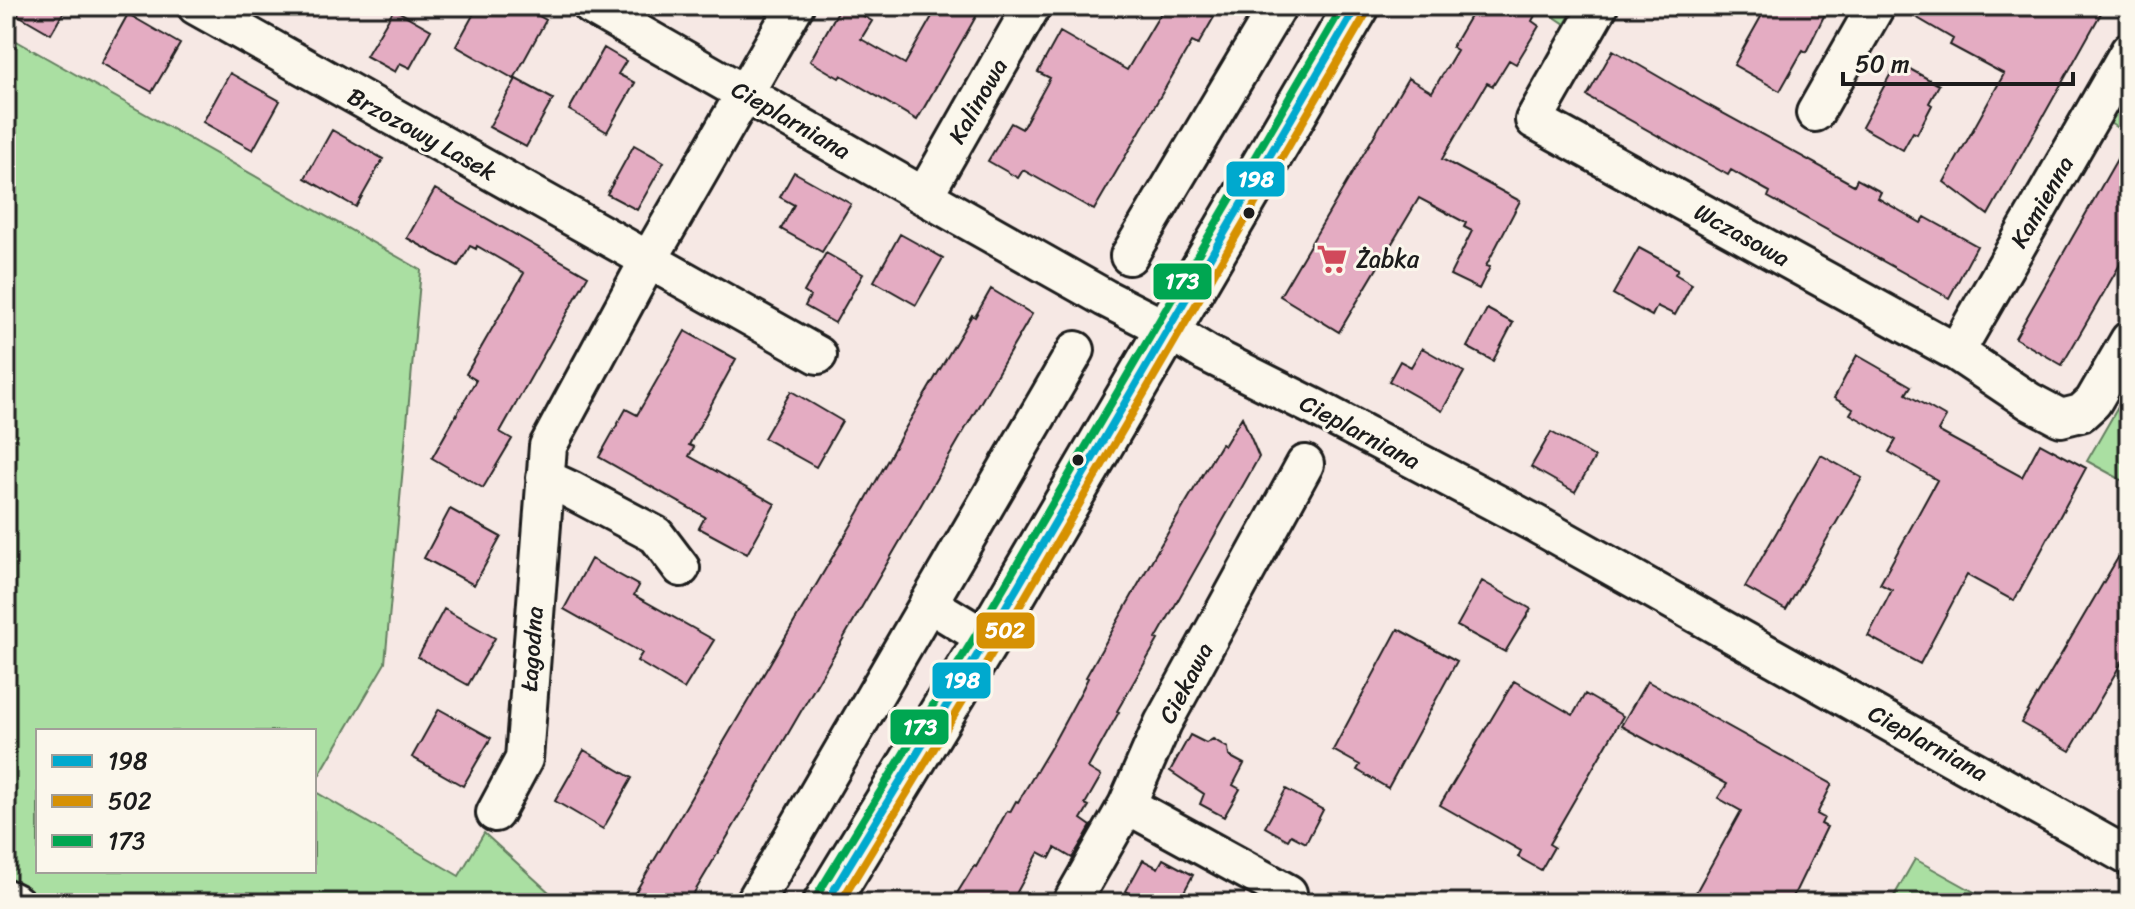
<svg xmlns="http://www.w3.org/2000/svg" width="2135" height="909" viewBox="0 0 2135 909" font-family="Sriracha,sans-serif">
<rect width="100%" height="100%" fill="#f6e8e4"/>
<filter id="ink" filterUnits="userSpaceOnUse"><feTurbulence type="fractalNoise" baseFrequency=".0125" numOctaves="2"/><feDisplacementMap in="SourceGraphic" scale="16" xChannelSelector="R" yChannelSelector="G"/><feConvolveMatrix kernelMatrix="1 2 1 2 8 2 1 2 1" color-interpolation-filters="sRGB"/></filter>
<g filter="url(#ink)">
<path fill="#aadfa2" stroke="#637e5f" stroke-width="2" d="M 1538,6 L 1575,6 L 1565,24 Z
M 6,35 L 421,270 L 385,663 L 314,784 L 314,731 L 38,731 L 38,871 L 314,871 L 314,791 L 459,876 L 484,833 L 561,903 L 49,903 L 6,880 Z
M 2129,84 L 2129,135 L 2108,122 Z
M 2129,388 L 2129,484 L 2087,461 Z
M 1915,859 L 1994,903 L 1890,903 Z"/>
<path fill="#e4acc2" stroke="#1c1c1c" stroke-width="2" d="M 6,6 L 67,6 L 51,34 L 6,8 Z
M 478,6 L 502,6 L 512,12 L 521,6 L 546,20 L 514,79 L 456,46 Z
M 841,6 L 846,6 L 872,21 L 861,39 L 905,64 L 938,6 L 982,6 L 917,120 L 841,75 L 839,78 L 810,61 Z
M 1165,6 L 1214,6 L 1209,14 L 1214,17 L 1198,45 L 1192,42 L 1094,210 L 1023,170 L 1018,178 L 988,161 L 1011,123 L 1022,129 L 1050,78 L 1038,72 L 1060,32 L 1127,70 Z
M 1476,6 L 1540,6 L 1532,21 L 1539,26 L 1516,64 L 1509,60 L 1493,86 L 1487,83 L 1442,159 L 1520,201 L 1486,266 L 1490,267 L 1479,289 L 1450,275 L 1472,231 L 1464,227 L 1466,223 L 1419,198 L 1339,332 L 1280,296 L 1408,78 L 1432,92 L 1457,50 L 1452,47 Z
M 1767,6 L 1829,6 L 1806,52 L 1803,50 L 1780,91 L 1734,65 Z
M 1897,6 L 2105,6 L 1988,215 L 1944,182 L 2004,74 L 1950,45 L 1953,39 Z
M 394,9 L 431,30 L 410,68 L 400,63 L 395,72 L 366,56 Z
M 128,14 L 180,44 L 152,92 L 101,63 Z
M 604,48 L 626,61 L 618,74 L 635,83 L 607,132 L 569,110 Z
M 1613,50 L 1706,104 L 1854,185 L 1857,179 L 1881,192 L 1878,198 L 1921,223 L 1925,217 L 1977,246 L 1949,298 L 1768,197 L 1770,192 L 1750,181 L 1731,170 L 1728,175 L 1587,96 Z
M 1897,62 L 1939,85 L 1929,103 L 1932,105 L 1917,134 L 1913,132 L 1903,150 L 1862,127 Z
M 230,73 L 280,101 L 253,150 L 203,122 Z
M 516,79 L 553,99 L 526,147 L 489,127 Z
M 332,130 L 383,159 L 356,207 L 305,178 Z
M 2129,138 L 2129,249 L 2062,365 L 2015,338 Z
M 634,145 L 664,162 L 637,210 L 607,194 Z
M 794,172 L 851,204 L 822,252 L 781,229 L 794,205 L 780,197 Z
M 435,189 L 588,276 L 500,432 L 512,439 L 483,488 L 432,458 L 476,380 L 466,374 L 524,273 L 477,246 L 476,249 L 470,246 L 458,266 L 407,238 Z
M 900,234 L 943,258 L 916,305 L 874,281 Z
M 1639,248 L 1678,269 L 1675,274 L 1692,284 L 1675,315 L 1657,306 L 1652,316 L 1613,294 Z
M 826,253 L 863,274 L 835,323 L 805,306 L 810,296 L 804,292 Z
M 991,289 L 1032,314 L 757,787 L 688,903 L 629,903 L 859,512 L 906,427 L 972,315 L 975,317 Z
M 1487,309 L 1513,323 L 1493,361 L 1467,347 Z
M 685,331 L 736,359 L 689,445 L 694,447 L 689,456 L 775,504 L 747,554 L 699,528 L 705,517 L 599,457 L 626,409 L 637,415 Z
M 1422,348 L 1464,372 L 1442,411 L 1389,381 L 1400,361 L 1411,367 Z
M 1857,355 L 1911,386 L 1906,394 L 1946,417 L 1938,431 L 2022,477 L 2040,443 L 2086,468 L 2014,601 L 1967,575 L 1920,664 L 1868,636 L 1892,590 L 1880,584 L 1937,480 L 1889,452 L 1896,440 L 1850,414 L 1853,409 L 1834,398 Z
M 791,391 L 842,421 L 816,467 L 764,438 Z
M 1242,417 L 1259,457 L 1156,639 L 1158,640 L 1117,711 L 1119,712 L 1088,768 L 1101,776 L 1085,804 L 1089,806 L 1081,819 L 1091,826 L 1083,840 L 1072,858 L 1055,848 L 1050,858 L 1039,852 L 1011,903 L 951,903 L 974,866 L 976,867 L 1007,811 L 1010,812 L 1016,801 L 1018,802 L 1051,747 L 1082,690 L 1088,678 L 1086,677 L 1160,546 L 1221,444 L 1224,446 Z
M 1551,432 L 1595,457 L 1575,492 L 1531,467 Z
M 1821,455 L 1862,478 L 1786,610 L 1745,587 Z
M 450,509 L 501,537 L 474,585 L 424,558 Z
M 2129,539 L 2129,650 L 2070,751 L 2021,723 Z
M 591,559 L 639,586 L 634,595 L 714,640 L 684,689 L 637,661 L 642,653 L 564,609 Z
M 1482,581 L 1531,609 L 1505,652 L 1457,626 Z
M 444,609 L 495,638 L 468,685 L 418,657 Z
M 1398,629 L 1457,661 L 1388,788 L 1357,770 L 1360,765 L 1333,750 Z
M 1514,681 L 1573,715 L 1585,694 L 1623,716 L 1549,844 L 1554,847 L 1541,870 L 1518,857 L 1521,851 L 1440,805 Z
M 1647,681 L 1832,784 L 1817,814 L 1824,818 L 1821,824 L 1827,827 L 1790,903 L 1690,903 L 1741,811 L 1718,798 L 1727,784 L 1621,726 Z
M 439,709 L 491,738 L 463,786 L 412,757 Z
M 1190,735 L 1206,743 L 1213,739 L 1228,748 L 1229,756 L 1244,764 L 1233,785 L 1240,789 L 1224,817 L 1200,804 L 1204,794 L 1170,771 Z
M 584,750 L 632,778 L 603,829 L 555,801 Z
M 1286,789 L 1323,810 L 1306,843 L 1291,835 L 1288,840 L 1265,827 Z
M 1163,859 L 1193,875 L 1178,903 L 1147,903 L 1126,891 L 1143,860 L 1158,868 Z"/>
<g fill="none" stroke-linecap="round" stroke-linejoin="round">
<g stroke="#1c1c1c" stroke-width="42">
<path id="street" d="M 196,6 L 818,355
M 591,6 L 924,196 L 1105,298 L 1168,330 L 1206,353 L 1316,408 L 1536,524 L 2129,857
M 1599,6 L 1534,120 L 1956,352 L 2029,401 L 2061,418 L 2081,413 L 2093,402 L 2129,340
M 1815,113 L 1876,6
M 924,196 L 1032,6
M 1129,256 L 1278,6
M 1956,352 L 2129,51
M 545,478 L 571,490 L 656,535 L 681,568
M 928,603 L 987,639
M 1127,805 L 1288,893
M 495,813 L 524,759 L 548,446 L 648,261 L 795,6
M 6,898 L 16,903
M 754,903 L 1076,350
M 1071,903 L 1127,805 L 1163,723 L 1305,464"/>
</g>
<g stroke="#1c1c1c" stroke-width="50">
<path id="secondary" d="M 826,903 L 987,639 L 1357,6"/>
</g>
<use href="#street" stroke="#fbf7ec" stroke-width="36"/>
<use href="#secondary" stroke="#fbf7ec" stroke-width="44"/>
<g stroke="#fbf7ec" stroke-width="14">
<path id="bus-1" d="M 826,903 L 987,639 L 1357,6"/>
</g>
<g stroke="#fbf7ec" stroke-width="14">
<path id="bus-2" d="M 840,903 L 997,645 L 1367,12"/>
</g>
<g stroke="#fbf7ec" stroke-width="14">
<path id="bus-3" d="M 816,897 L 977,633 L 1343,6"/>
</g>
<use href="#bus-1" stroke="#00a9ce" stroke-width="8"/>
<use href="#bus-2" stroke="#d69104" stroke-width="8"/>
<use href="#bus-3" stroke="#00a651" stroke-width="8"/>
</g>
</g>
<defs>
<g id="supermarket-bare" transform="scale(2.4)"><path d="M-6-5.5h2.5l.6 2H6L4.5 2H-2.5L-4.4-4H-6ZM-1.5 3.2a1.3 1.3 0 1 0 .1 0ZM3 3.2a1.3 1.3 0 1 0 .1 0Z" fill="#d1495b" stroke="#fbf7ec" stroke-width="2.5" paint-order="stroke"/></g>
</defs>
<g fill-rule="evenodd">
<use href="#supermarket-bare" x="1332" y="259"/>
</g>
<g fill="#1c1c1c" stroke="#fbf7ec" stroke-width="3">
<circle cx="1249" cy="213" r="7"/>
<circle cx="1078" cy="460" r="7"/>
</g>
<g text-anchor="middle" stroke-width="6" stroke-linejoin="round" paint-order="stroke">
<g font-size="24" fill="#1c1c1c" stroke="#fbf7ec">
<text transform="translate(978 101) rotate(-60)" y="8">Kalinowa</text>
<text transform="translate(791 120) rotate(30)" y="8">Cieplarniana</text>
<text transform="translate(422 134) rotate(29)" y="8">Brzozowy Lasek</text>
<text transform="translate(2042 202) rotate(-60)" y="8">Kamienna</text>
<text transform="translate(1742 235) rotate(29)" y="8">Wczasowa</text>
<text transform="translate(1360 432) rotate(28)" y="8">Cieplarniana</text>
<text transform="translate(532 649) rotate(-86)" y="8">Łagodna</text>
<text transform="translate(1186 683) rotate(-62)" y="8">Ciekawa</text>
<text transform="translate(1928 743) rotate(29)" y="8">Cieplarniana</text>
</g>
<g font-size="24" fill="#1c1c1c" stroke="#fbf7ec" text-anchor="start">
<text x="1356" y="267">Żabka</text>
</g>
</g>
<g stroke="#fbf7ec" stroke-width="3">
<rect x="1225" y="160" width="61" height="38" rx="8" fill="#00a9ce"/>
<rect x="1152" y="262" width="61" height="39" rx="8" fill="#00a651"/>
<rect x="975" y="611" width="61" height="39" rx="8" fill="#d69104"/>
<rect x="931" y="661" width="61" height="39" rx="8" fill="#00a9ce"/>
<rect x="889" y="708" width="61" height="38" rx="8" fill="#00a651"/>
</g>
<g font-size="22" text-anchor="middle" font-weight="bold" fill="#fff">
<text x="1256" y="187">198</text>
<text x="1182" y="289">173</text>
<text x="1005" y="638">502</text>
<text x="962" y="688">198</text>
<text x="920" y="735">173</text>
</g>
<rect width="2135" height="909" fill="none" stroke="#fbf7ec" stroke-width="32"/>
<rect x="16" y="16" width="2103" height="877" fill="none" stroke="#1c1c1c" stroke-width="3" filter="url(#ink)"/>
<rect x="36" y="729" width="280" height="144" fill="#fbf7ec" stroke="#a29f99" stroke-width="2"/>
<rect x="52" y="755" width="40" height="12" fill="#00a9ce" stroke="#a29f99" stroke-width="2"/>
<text x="108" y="769" font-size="24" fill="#1c1c1c">198</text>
<rect x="52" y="795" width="40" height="12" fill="#d69104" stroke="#a29f99" stroke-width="2"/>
<text x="108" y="809" font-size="24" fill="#1c1c1c">502</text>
<rect x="52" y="835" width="40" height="12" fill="#00a651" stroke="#a29f99" stroke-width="2"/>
<text x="108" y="849" font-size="24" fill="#1c1c1c">173</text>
<path d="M1843 72v12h230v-12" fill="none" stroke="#1c1c1c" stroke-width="4"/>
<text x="1855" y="72" font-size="24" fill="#1c1c1c" stroke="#fbf7ec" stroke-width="6" paint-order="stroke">50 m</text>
</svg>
